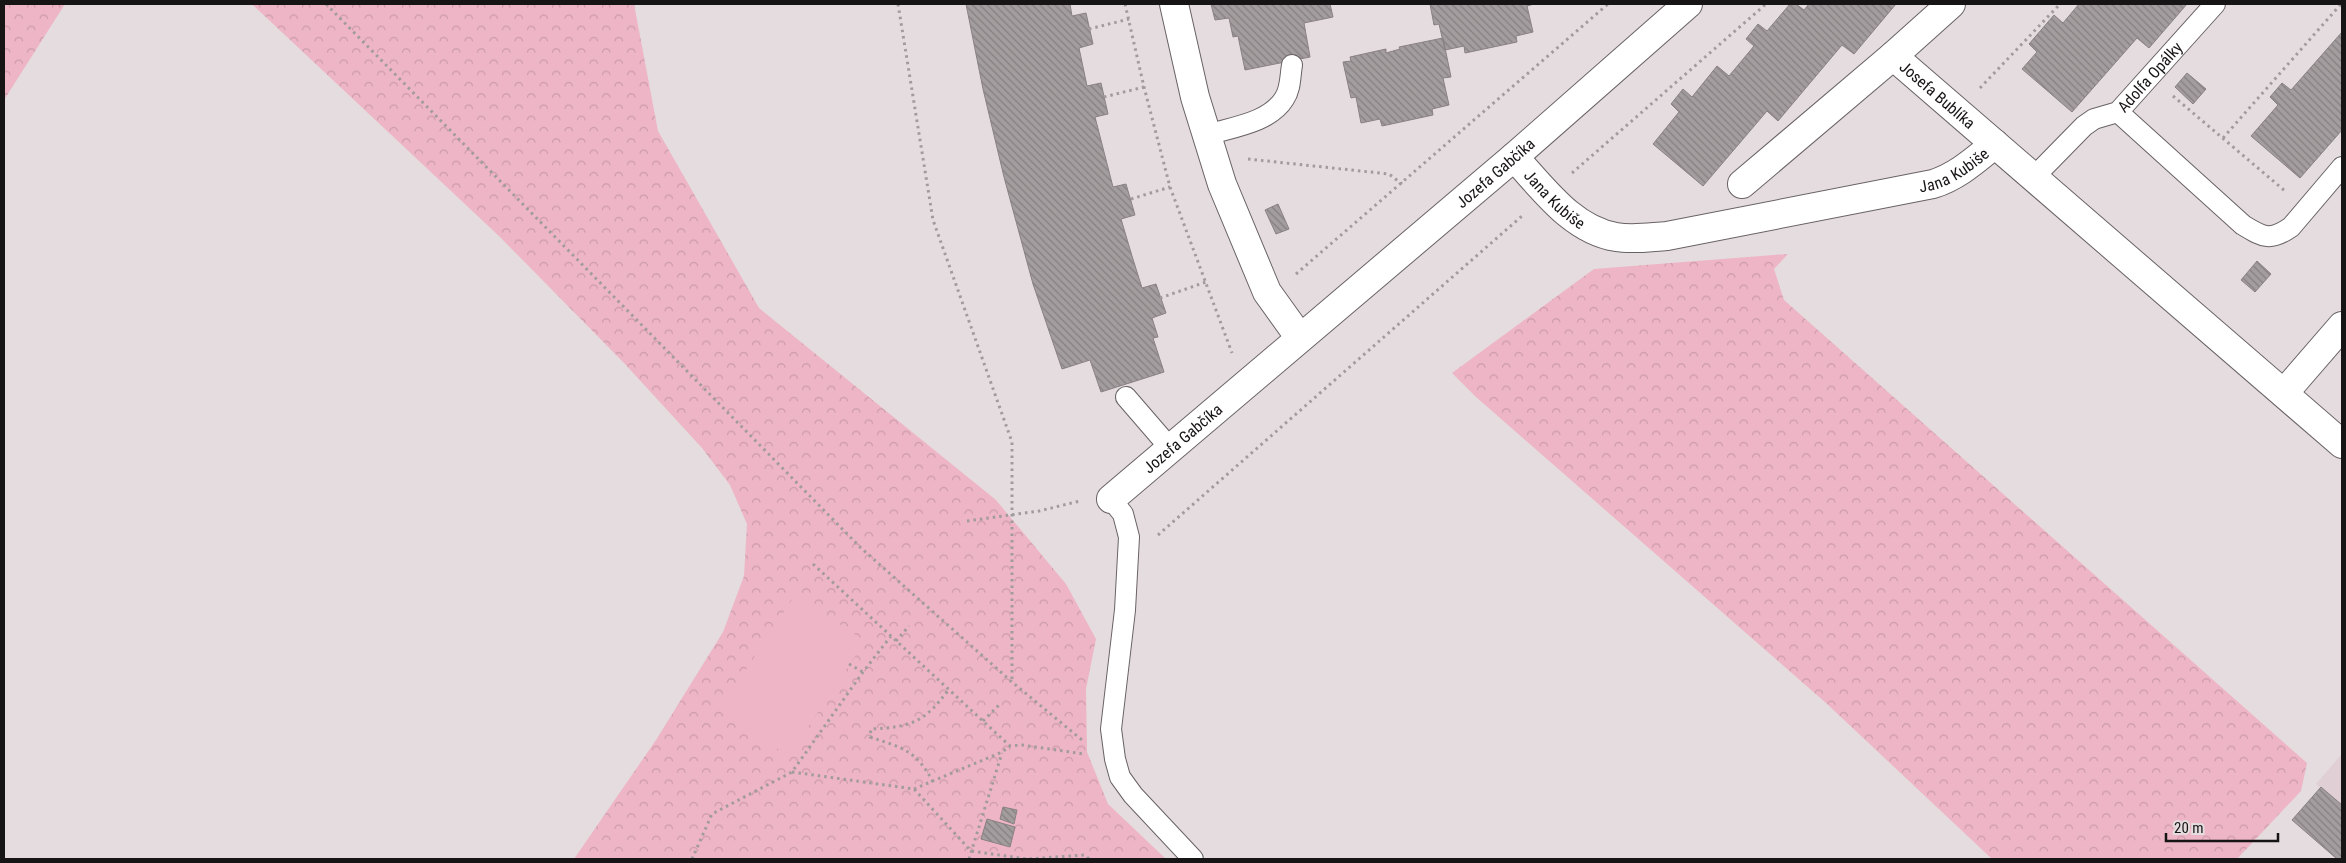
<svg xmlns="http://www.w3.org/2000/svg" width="2346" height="863" viewBox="0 0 2346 863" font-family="'Roboto Condensed',sans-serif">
<defs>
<pattern id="forest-crowns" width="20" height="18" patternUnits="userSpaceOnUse" patternTransform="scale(1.25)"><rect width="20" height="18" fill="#eeb5c6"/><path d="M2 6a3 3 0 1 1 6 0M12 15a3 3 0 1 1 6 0" fill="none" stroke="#cb9ba9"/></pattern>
<pattern id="building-back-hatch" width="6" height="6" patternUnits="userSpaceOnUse" patternTransform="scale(1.25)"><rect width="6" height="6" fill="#a49d9f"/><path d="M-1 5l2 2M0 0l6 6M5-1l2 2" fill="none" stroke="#857f80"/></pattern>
</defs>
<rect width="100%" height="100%" fill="#e4dcde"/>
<path fill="#e0cfd4" d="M 2342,754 L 2342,859 L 2337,859 L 2292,820 L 2320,788 L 2316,784 Z"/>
<path fill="url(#forest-crowns)" d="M 4,4 L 65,4 L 4,100 Z
M 252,4 L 634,4 L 658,131 L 759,308 L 996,500 L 1066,584 L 1096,639 L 1086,689 L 1087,752 L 1108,804 L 1166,859 L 574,859 L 656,740 L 723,632 L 744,576 L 747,524 L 730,485 L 702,448 L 624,363 L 500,237 Z
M 1788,254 L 1774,269 L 1784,300 L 2307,763 L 2301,791 L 2237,859 L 1992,859 L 1826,703 L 1476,397 L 1452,373 L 1594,269 Z"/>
<path fill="#eeb5c6" d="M 795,595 L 865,641 L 789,756 L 719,711 Z"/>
<path fill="url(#building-back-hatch)" stroke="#898183" d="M 966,4 L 1070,4 L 1072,16 L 1086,13 L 1093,44 L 1079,48 L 1087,86 L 1101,83 L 1108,114 L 1095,117 L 1113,187 L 1126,184 L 1135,215 L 1121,219 L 1132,256 L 1142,288 L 1156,284 L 1166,313 L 1152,318 L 1158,337 L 1153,338 L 1164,372 L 1101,392 L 1090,360 L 1062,369 L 1033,284 L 1004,177 L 983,89 Z
M 1211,4 L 1330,4 L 1333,17 L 1304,23 L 1310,57 L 1245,70 L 1238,36 L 1233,37 L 1229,18 L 1215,20 Z
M 1430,4 L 1534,4 L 1527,6 L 1533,32 L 1516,36 L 1517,42 L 1465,53 L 1464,46 L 1445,50 L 1439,24 L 1434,25 Z
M 1790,4 L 1796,4 L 1804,10 L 1809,4 L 1896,4 L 1854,54 L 1842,45 L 1778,121 L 1767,111 L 1703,186 L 1653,144 L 1679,112 L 1671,104 L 1683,89 L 1692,97 L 1717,66 L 1729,76 L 1754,46 L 1746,39 L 1758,24 L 1767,31 Z
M 2079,4 L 2187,4 L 2149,48 L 2137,38 L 2072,112 L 2022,69 L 2037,52 L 2029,44 L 2054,15 L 2063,23 Z
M 2342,32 L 2342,130 L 2300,178 L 2251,136 L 2278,105 L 2270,97 L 2282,83 L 2291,90 Z
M 1443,38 L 1451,77 L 1443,78 L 1449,105 L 1432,109 L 1433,115 L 1382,126 L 1380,119 L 1361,123 L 1356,97 L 1351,98 L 1343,62 L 1351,61 L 1350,57 L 1386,49 L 1386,53 L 1400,49 L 1399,47 Z
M 2187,73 L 2206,89 L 2193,104 L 2175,87 Z
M 1278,204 L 1289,229 L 1276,234 L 1265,210 Z
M 2257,261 L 2271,274 L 2255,292 L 2241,280 Z
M 2321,787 L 2342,805 L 2342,859 L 2337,859 L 2292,820 Z
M 1003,807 L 1017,810 L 1014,824 L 1000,819 Z
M 987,819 L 1015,827 L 1010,847 L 981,839 Z"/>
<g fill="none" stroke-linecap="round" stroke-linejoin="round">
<g stroke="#696264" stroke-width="22">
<g id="service">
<path d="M 2118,112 L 2243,225 C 2264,238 2271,241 2291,227 L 2342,167"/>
<path d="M 1207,135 C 1232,127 1269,123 1284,99 C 1291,89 1290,76 1292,65"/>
<path id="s1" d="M 2034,177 L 2084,126 L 2094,119 L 2118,112 L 2215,4"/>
<path d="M 1126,397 L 1170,448"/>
<path d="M 1111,499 L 1123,514 L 1129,537 L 1125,610 L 1111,729 L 1115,759 L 1120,777 L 1133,795 L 1193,859"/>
</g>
</g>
<g stroke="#696264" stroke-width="30">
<g id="minor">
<path d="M 1174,4 L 1195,97 L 1222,184 L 1267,292 L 1300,338"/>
<path id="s2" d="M 1893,56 L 2342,444"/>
<path id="s3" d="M 1514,157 C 1543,188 1572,230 1616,237 C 1633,240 1650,237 1667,236 L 1933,184 C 1958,176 1975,160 1995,144"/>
<path d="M 1742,184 L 1893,56 L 1951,4"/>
<path d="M 2284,393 L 2342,326"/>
<path id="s4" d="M 1111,499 L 1514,157 L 1688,4"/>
</g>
</g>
<path stroke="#a29b9d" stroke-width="3" stroke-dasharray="2.5 4" stroke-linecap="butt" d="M 326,4 L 861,548 L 1012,682 L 1082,740
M 898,4 L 933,220 L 1012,442 L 1012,682
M 1125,4 L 1144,87 L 1170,187 L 1232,353
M 1089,29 L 1129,19
M 1980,88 L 2060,4
M 2173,96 L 2285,191
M 1104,97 L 1144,87
M 2223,138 L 2341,4
M 1248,159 L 1389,174 L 1402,184
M 1572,173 L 1766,4
M 1131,199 L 1170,187
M 1296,274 L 1608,4
M 1160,298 L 1206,282
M 967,521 L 1039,511 L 1080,501
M 1158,535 L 1522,216
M 813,564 L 1010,746
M 896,641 L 909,626
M 849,664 L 863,672
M 983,721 L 1000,704
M 792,772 L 914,789 L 971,851 L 1027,859 L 1085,855 L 1089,859
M 933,782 C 916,750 903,748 870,737 L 871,729 C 912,727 925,722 949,689
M 914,789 L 1002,752 L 1010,746 L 1022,745 L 1084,754
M 692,859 L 712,814 L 792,772 L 863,672 L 891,636
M 969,859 L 1002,753"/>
<use href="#service" stroke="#fff" stroke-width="20"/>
<use href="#minor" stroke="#fff" stroke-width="28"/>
</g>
<g text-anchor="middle" stroke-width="4.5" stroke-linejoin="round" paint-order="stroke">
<g font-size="16" fill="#171415" stroke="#e4dcde">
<text dy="6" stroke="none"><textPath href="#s1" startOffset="156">Adolfa Opálky</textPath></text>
<text dy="6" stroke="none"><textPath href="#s2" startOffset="59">Josefa Bublíka</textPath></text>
<text dy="6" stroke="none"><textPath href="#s3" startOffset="479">Jana Kubiše</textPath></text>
<text dy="6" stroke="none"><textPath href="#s4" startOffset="504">Jozefa Gabčíka</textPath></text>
<text dy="6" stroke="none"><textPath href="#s3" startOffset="59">Jana Kubiše</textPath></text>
<text dy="6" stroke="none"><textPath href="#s4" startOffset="94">Jozefa Gabčíka</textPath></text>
</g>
</g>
<rect width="2346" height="863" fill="none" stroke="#171415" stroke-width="10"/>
<path d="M2166 833v8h112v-8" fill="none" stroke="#171415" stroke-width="2.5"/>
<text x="2174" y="833" font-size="15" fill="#171415" stroke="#e4dcde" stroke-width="4" paint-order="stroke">20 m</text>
</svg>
